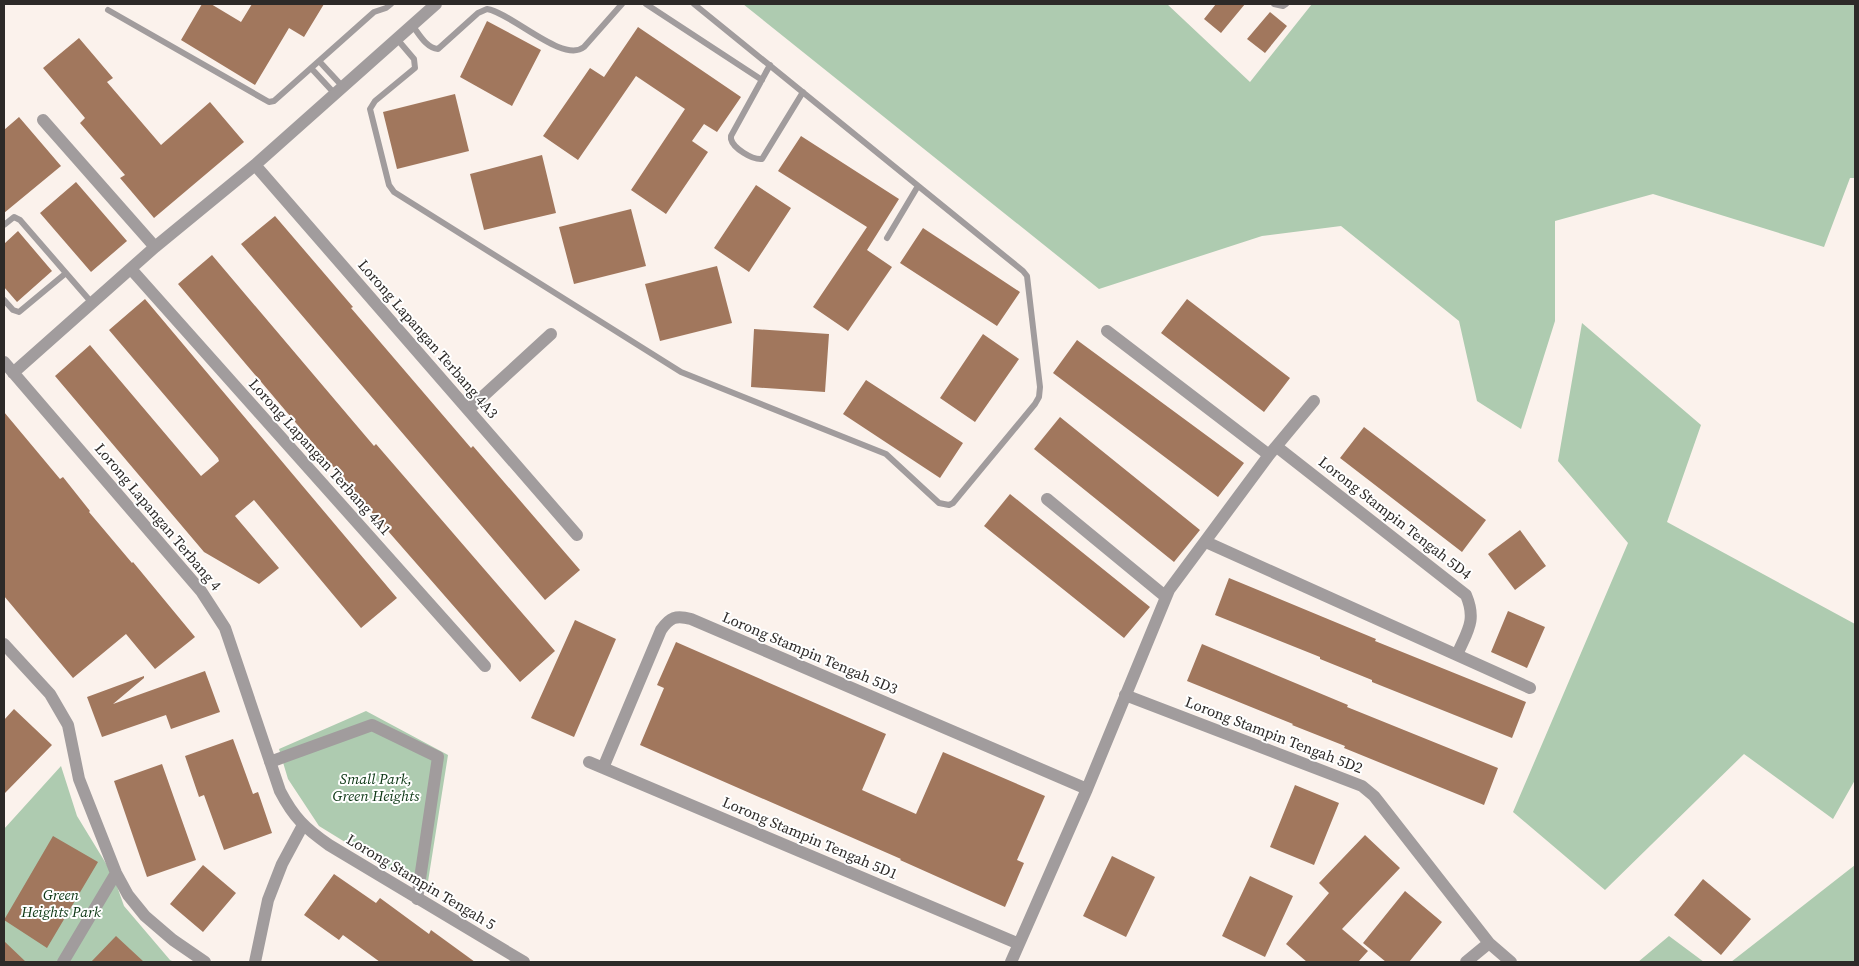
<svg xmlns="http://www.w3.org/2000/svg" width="1859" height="966" viewBox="0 0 1859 966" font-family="'Source Serif 4',serif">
<rect width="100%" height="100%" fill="#fbf2ec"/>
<path fill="#aecbb0" d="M 743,4 L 1167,4 L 1250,82 L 1312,4 L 1855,4 L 1855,178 L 1850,178 L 1824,247 L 1653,194 L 1555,221 L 1555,321 L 1521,429 L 1477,401 L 1459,321 L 1341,226 L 1262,236 L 1099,289 Z
M 1582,323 L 1701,425 L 1667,522 L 1855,624 L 1855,780 L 1833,819 L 1744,754 L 1605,890 L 1513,812 L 1628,543 L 1558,461 Z
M 366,711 L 448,755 L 427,888 L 397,874 L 319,826 L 288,779 L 279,749 Z
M 61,766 L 77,816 L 113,875 L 124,906 L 170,960 L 174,962 L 4,962 L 4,829 Z
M 1855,865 L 1855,962 L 1731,962 Z
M 1669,936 L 1704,962 L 1638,962 Z"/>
<path fill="#a1775d" d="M 202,4 L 211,4 L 241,22 L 252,4 L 324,4 L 304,37 L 289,28 L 255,85 L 181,40 Z
M 1216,4 L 1245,4 L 1221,33 L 1204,19 Z
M 1270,12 L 1287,26 L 1265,53 L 1247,39 Z
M 487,21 L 541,50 L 512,106 L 460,77 Z
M 638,27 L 741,97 L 717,132 L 704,124 L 692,141 L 708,152 L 666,214 L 631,190 L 685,109 L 636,76 L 578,160 L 543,136 L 590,68 L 604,77 Z
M 79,38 L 113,78 L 107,82 L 161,145 L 210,102 L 244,142 L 154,218 L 120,178 L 125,175 L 80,123 L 85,118 L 43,68 Z
M 455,94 L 469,151 L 397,169 L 383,112 Z
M 19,117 L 61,166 L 4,213 L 4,130 Z
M 801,136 L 899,199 L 867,250 L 892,267 L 848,331 L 813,307 L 867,227 L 778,171 Z
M 542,155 L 556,213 L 484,230 L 470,174 Z
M 76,182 L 127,241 L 91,272 L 40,213 Z
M 756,185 L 791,208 L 749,272 L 714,248 Z
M 631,209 L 646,266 L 574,284 L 559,227 Z
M 275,216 L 353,307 L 351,308 L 471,448 L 473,446 L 580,570 L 545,600 L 241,244 Z
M 923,228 L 1020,292 L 997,326 L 900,263 Z
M 18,231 L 52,271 L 17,302 L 4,287 L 4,244 Z
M 212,255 L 374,446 L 376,444 L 555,651 L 520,682 L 374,515 L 178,284 Z
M 717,266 L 732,323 L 660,341 L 645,284 Z
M 145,299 L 397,598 L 361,628 L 254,500 L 235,516 L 279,568 L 259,584 L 204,552 L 55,376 L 90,345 L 201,476 L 219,461 L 218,458 L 109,330 Z
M 1187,299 L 1290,378 L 1264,412 L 1161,333 Z
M 754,329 L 829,334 L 825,392 L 751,387 Z
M 983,334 L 1019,359 L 975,422 L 940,398 Z
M 1077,340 L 1244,463 L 1218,497 L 1053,373 Z
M 866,380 L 963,443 L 940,478 L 843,414 Z
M 4,412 L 60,479 L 63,477 L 90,511 L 89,512 L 132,563 L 133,562 L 195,637 L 155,669 L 126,634 L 73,678 L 4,596 Z
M 1060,417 L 1200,530 L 1174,562 L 1034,449 Z
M 1364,427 L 1486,520 L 1462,552 L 1340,458 Z
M 1010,494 L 1150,607 L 1124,638 L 984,526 Z
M 1520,530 L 1546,566 L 1515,590 L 1488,554 Z
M 1229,578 L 1376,639 L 1375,641 L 1526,702 L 1512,738 L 1372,682 L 1372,680 L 1320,659 L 1320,657 L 1215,615 Z
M 1508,611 L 1545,627 L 1527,668 L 1491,652 Z
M 575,620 L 616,639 L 574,737 L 531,718 Z
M 676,642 L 886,734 L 862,790 L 916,814 L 943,752 L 1045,796 L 1017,860 L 1024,863 L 1005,907 L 900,860 L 901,859 L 640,745 L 664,688 L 657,685 Z
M 1202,644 L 1348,705 L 1347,707 L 1498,768 L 1484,805 L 1344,748 L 1345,746 L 1292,725 L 1293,724 L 1187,681 Z
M 205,671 L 220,712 L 171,729 L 166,715 L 102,737 L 87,697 L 144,676 L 144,678 L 113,704 Z
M 14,709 L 52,745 L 4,794 L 4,720 Z
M 233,739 L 253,794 L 258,792 L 272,833 L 224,850 L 204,795 L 199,797 L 185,756 Z
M 162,764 L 196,860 L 147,877 L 114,781 Z
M 1295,785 L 1339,803 L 1314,865 L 1270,847 Z
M 1365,835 L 1400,868 L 1342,929 L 1368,951 L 1358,962 L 1307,962 L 1286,944 L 1329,893 L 1319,883 Z
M 53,836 L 98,862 L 47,948 L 4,920 Z
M 1112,856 L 1155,877 L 1126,937 L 1083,916 Z
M 203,865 L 236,893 L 203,932 L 170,904 Z
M 334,874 L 376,903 L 380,898 L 429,934 L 431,930 L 475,962 L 380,962 L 343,935 L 339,940 L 304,915 Z
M 1250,876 L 1293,896 L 1265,957 L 1222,936 Z
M 1703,879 L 1751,919 L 1721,955 L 1674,915 Z
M 1405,891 L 1442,922 L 1409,962 L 1386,962 L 1363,943 Z
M 116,936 L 144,962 L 91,962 Z
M 4,941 L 26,962 L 4,962 Z"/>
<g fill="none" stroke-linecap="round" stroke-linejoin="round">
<path stroke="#a19c9d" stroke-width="6" d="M 646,4 L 762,80
M 1274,4 L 1283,6 L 1286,4
M 108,10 L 269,102 L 274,101 L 374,12 L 386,8 L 391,4
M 412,25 C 419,34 426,48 438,49 L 478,13 L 487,9 C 512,13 563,64 584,47 L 622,4
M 397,39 L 414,59 L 415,68 L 375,101 L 370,109 L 389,185 L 394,192 L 681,372 L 886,454 L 939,503 L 949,505 L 953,503 L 1035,404 L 1039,397 L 1040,387 L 1027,276 L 1023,271 L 694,4
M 319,61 L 343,87
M 770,65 L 731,136 L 731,139 C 733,148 752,160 762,159 L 803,92
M 311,68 L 335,94
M 4,225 L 14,217 L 20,220 L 92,303
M 887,238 L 918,186
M 4,300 L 13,310 L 19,312 L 66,273"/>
<path stroke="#a19c9d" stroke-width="12" d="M 43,120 L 155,247
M 255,165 L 577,535
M 131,269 L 485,666
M 1107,331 L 1269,455
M 4,362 L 201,591 L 225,628 L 280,791 C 294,818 305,828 329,845 L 524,962
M 13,373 L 155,247 L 255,165 L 436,4
M 468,410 L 551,334
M 1277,447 L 1466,595 C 1477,621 1467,631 1457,655
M 1047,499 L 1166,597
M 1206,542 L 1530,688
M 4,644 L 50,694 L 68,725 L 79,779 L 116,873 L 128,895 L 145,916 L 173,940 L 205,962
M 1125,695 L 1362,786 L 1374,796 L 1489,943 L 1511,962
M 270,762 L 372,725 L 438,757 L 417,899
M 589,762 L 1019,944
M 603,768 L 661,630 C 670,617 676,615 691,619 L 1087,789
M 63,962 L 116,873
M 255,962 L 268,900 L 282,864 L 303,825
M 1011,962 L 1087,789 L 1169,590 L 1269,455 L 1314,401
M 1466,962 L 1489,943"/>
</g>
<g text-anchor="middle" stroke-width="4" stroke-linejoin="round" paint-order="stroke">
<g font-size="15" fill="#2d2a28" stroke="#fff">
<text transform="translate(428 339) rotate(49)" y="5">Lorong Lapangan Terbang 4A3</text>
<text transform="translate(320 457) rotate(48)" y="5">Lorong Lapangan Terbang 4A1</text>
<text transform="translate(158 517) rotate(50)" y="5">Lorong Lapangan Terbang 4</text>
<text transform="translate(1395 518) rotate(38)" y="5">Lorong Stampin Tengah 5D4</text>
<text transform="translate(810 653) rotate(23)" y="5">Lorong Stampin Tengah 5D3</text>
<text transform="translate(1274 735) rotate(21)" y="5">Lorong Stampin Tengah 5D2</text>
<text transform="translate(810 838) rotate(23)" y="5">Lorong Stampin Tengah 5D1</text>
<text transform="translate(421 882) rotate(31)" y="5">Lorong Stampin Tengah 5</text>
</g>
<g font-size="15" font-style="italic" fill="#0b3613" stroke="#fff">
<text x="376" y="784">Small Park,<tspan x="376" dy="17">Green Heights</tspan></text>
<text x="61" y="900">Green<tspan x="61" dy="17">Heights Park</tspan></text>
</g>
</g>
<rect width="1859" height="966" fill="none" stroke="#2d2a28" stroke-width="10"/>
</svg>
